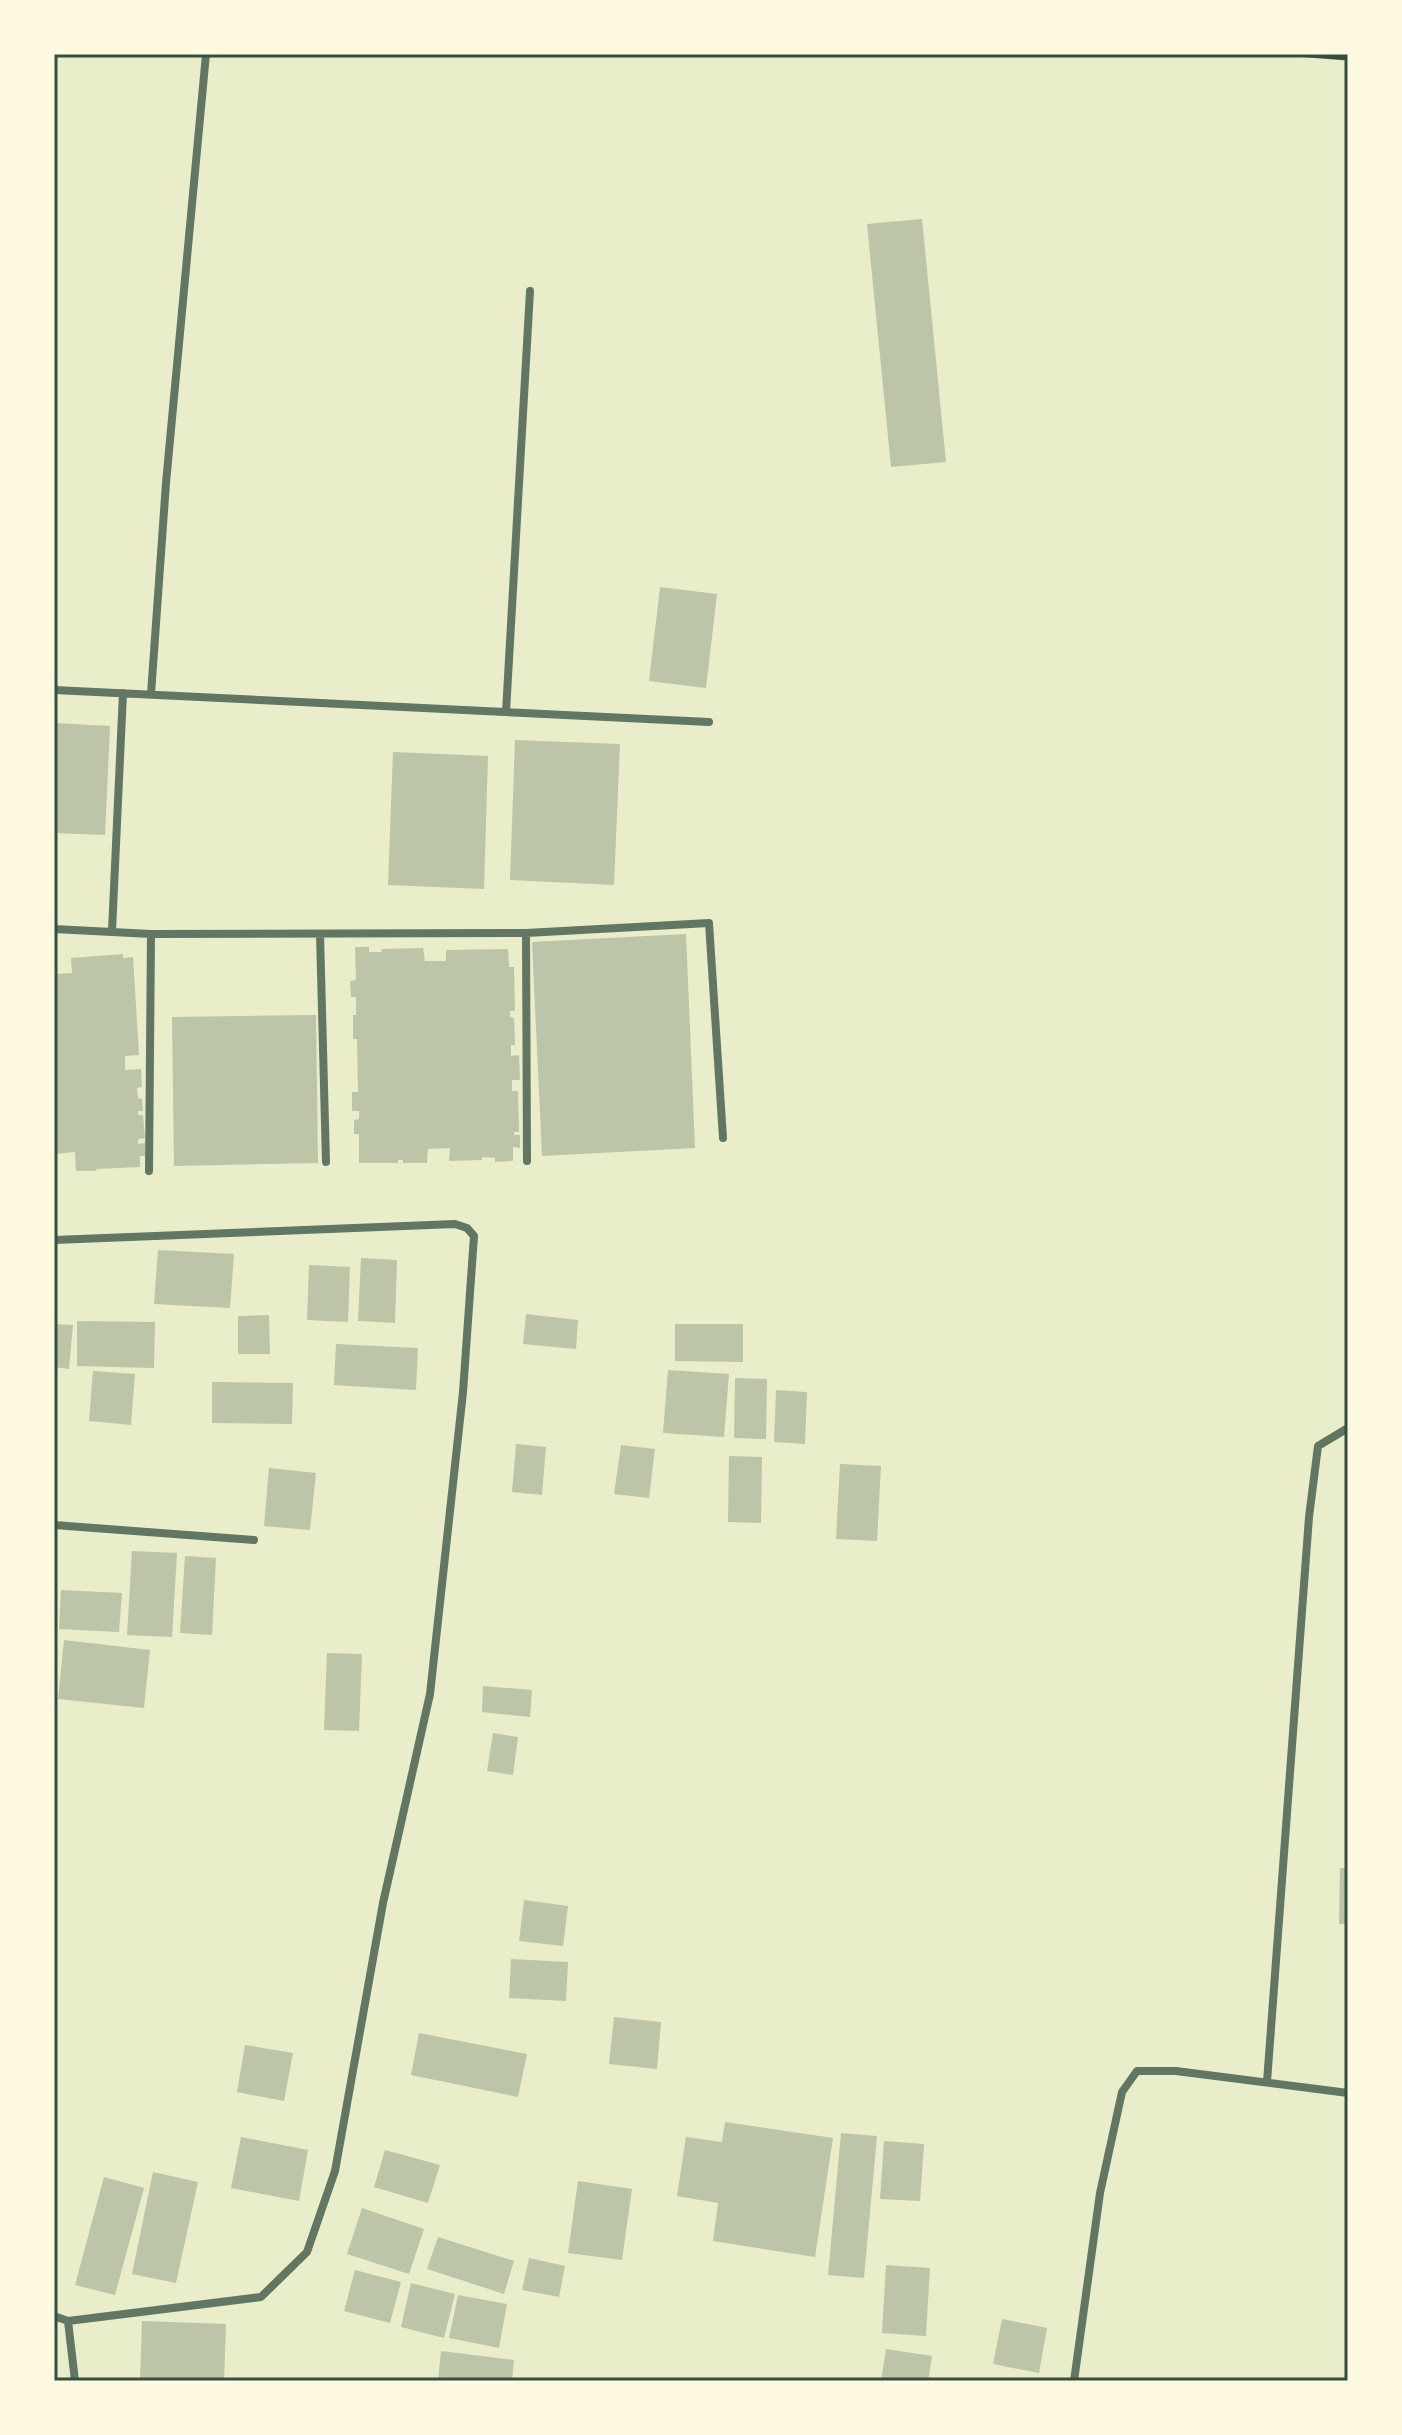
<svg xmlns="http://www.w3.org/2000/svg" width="1402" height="2435" viewBox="0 0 1402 2435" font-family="'Archivo Narrow',sans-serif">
<rect width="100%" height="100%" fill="#e9edc9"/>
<path fill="#bcc5a7" d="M 922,219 L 946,462 L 891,467 L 867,224 Z
M 660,587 L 717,594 L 706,688 L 649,681 Z
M 54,723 L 110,726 L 105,835 L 54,833 Z
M 515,740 L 620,744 L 614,885 L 510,880 Z
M 393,752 L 488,756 L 484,889 L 388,885 Z
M 686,934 L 695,1148 L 542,1156 L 532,942 Z
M 355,947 L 369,947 L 369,952 L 381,952 L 382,949 L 423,948 L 425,961 L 446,961 L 446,950 L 508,949 L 509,967 L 514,967 L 515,1011 L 510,1011 L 510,1017 L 514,1018 L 515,1045 L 511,1045 L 511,1056 L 519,1055 L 520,1080 L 512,1080 L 512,1091 L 518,1091 L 519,1132 L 514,1132 L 514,1135 L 520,1135 L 520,1148 L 513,1147 L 513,1161 L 495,1162 L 495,1158 L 482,1157 L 482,1160 L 449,1161 L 450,1148 L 428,1149 L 427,1163 L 403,1163 L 403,1160 L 398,1160 L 398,1163 L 359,1163 L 359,1134 L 354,1134 L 354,1120 L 359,1119 L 359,1111 L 352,1111 L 352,1092 L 358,1092 L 357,1039 L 353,1039 L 353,1015 L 356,1015 L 356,997 L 351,997 L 350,981 L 356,980 Z
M 123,954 L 123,958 L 133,957 L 139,1055 L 125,1056 L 125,1070 L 141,1069 L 142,1087 L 137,1088 L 138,1098 L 142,1099 L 143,1111 L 138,1111 L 138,1115 L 143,1115 L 145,1138 L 138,1139 L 138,1144 L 145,1143 L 145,1156 L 140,1156 L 140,1167 L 96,1169 L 97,1171 L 76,1171 L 75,1152 L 54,1154 L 54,974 L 72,973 L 71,958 Z
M 316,1015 L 318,1163 L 174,1166 L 172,1017 Z
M 158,1250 L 234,1254 L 230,1308 L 154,1304 Z
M 361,1258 L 397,1260 L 395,1323 L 358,1321 Z
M 309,1265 L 350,1267 L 348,1322 L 307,1320 Z
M 526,1314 L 578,1320 L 576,1349 L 523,1344 Z
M 269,1315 L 270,1354 L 238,1354 L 238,1316 Z
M 77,1321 L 155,1322 L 154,1368 L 77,1366 Z
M 54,1324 L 73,1325 L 69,1369 L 54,1367 Z
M 675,1324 L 743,1324 L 743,1362 L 675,1361 Z
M 336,1344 L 418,1348 L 416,1390 L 334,1385 Z
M 668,1370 L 729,1374 L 724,1437 L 663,1433 Z
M 93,1371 L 135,1374 L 131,1425 L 89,1421 Z
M 735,1378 L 767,1379 L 766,1439 L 734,1438 Z
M 212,1382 L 293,1383 L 292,1424 L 212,1423 Z
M 776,1390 L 807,1392 L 805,1444 L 774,1442 Z
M 516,1444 L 546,1447 L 542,1495 L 512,1492 Z
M 621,1445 L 655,1449 L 649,1498 L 614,1494 Z
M 729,1456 L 762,1457 L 761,1523 L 728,1522 Z
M 840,1464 L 881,1466 L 877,1541 L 836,1539 Z
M 269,1468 L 316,1473 L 310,1530 L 264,1526 Z
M 132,1551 L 177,1553 L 172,1637 L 127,1635 Z
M 185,1556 L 216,1558 L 212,1635 L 180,1633 Z
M 61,1590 L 122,1593 L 119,1632 L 59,1629 Z
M 64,1640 L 150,1650 L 144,1708 L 58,1699 Z
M 327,1653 L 362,1654 L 359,1731 L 324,1730 Z
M 483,1686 L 532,1690 L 530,1717 L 482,1712 Z
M 493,1733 L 518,1737 L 513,1775 L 487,1771 Z
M 1340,1868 L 1348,1868 L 1348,1924 L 1339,1924 Z
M 524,1900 L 568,1906 L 563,1946 L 519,1941 Z
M 511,1959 L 568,1962 L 566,2001 L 509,1998 Z
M 614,2017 L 661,2022 L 657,2069 L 609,2064 Z
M 419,2033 L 527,2054 L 518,2097 L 411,2075 Z
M 245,2045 L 293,2053 L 284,2101 L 237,2092 Z
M 725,2122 L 833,2138 L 815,2257 L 713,2241 L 718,2203 L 677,2196 L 686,2137 L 722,2142 Z
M 841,2133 L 877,2136 L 864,2278 L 828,2275 Z
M 241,2137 L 308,2150 L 299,2201 L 231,2188 Z
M 884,2141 L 924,2144 L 920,2201 L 880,2199 Z
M 385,2150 L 440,2165 L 428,2203 L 374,2187 Z
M 153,2172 L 198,2182 L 176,2283 L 132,2274 Z
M 104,2177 L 144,2188 L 115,2295 L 75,2285 Z
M 578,2181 L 632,2189 L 622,2260 L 568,2253 Z
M 362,2208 L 424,2229 L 409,2274 L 347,2254 Z
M 438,2237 L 514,2261 L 504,2294 L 427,2269 Z
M 529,2258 L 565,2266 L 559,2297 L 522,2290 Z
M 886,2265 L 930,2268 L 926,2336 L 882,2333 Z
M 355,2270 L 401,2282 L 390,2323 L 344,2311 Z
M 411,2283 L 455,2294 L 444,2338 L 401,2327 Z
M 458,2295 L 507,2304 L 499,2348 L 449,2338 Z
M 1002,2319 L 1047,2328 L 1039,2373 L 993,2364 Z
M 142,2321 L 226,2324 L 224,2381 L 140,2381 Z
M 886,2349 L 932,2356 L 928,2381 L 881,2381 Z
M 441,2351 L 514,2360 L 512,2381 L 438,2381 Z"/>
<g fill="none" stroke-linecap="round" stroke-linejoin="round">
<path stroke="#344e41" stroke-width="5" d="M 1296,54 L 1348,58"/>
<path stroke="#617663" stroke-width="8" d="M 54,690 L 709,722
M 151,694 L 166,483 L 206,54
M 506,712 L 530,291
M 54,929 L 151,934 L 526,933 L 709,923 L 723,1138
M 112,931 L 123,693
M 526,933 L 527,1161
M 320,934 L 326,1162
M 149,1171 L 151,934
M 54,1240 L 455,1224 L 467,1228 L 474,1236 L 463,1392 L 430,1694 L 383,1903 L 335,2171 L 307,2252 L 261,2297 L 68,2321 L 75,2381
M 54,1525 L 254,1540
M 1267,2082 L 1309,1517 L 1318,1446 L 1348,1428
M 54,2316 L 68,2321
M 1074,2381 L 1100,2193 L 1122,2092 L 1137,2071 L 1176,2071 L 1348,2093"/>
</g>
<rect width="1402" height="2435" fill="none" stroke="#fefae0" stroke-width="112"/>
<rect x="56" y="56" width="1290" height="2323" fill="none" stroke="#344e41" stroke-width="3"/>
</svg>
